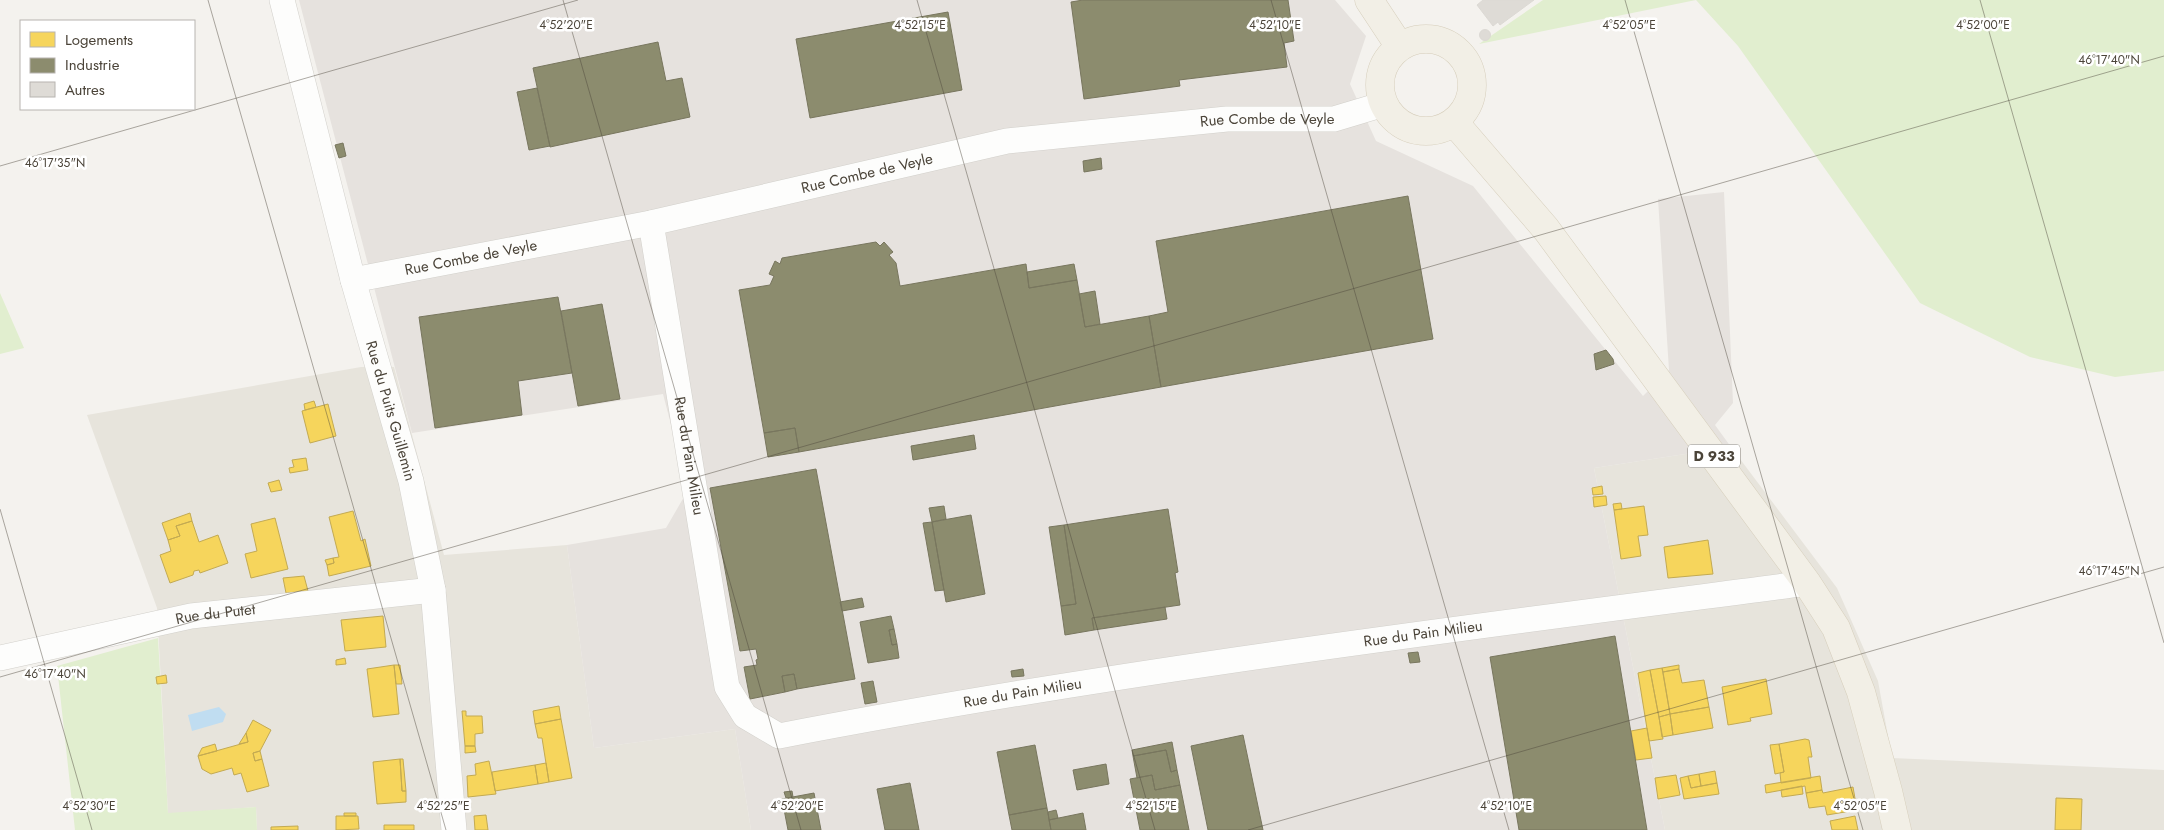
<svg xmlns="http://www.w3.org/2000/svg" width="2164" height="830" viewBox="0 0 2164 830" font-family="Jost,sans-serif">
<rect width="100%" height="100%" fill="#f4f2ee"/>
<path fill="#e7e4dc" d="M 361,367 L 394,367 L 444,555 L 567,545 L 594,748 L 735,729 L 751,830 L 257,830 L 256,807 L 168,814 L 157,608 L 87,415 Z
M 1731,447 L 1837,588 L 1878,681 L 1892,758 L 2164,770 L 2164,830 L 1665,830 L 1594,468 Z"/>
<path fill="#e6e2de" d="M 299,0 L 1335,0 L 1366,36 L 1350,84 L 1376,141 L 1473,186 L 1643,396 L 1669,370 L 1658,199 L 1724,192 L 1733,403 L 1715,425 L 1731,447 L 1594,468 L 1665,830 L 751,830 L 735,729 L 594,748 L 567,545 L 666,528 L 688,490 L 663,394 L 412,433 Z"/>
<path fill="#e1eecf" d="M 1543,0 L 2164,0 L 2164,371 L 2115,377 L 2030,357 L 1920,303 L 1738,46 L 1696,0 L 1479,44 Z
M 0,293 L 24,348 L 0,354 Z
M 158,638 L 168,813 L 256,807 L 257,830 L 75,830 L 57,666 Z"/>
<path fill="#c0ddf1" d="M 219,707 L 226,714 L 223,722 L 192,731 L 188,715 Z"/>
<path fill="#f6d55c" stroke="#c3aa52" d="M 314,401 L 316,407 L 305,410 L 304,404 Z
M 328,404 L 336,436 L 310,443 L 302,411 Z
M 306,458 L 308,470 L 290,473 L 289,468 L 294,467 L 292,460 Z
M 279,480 L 282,490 L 271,492 L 268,483 Z
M 1602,486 L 1603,494 L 1593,495 L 1592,488 Z
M 1606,496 L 1607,505 L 1594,507 L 1593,497 Z
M 1621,503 L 1622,509 L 1614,510 L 1613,504 Z
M 1644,506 L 1648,535 L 1638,536 L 1641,556 L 1621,559 L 1614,510 Z
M 353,511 L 361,541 L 365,539 L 371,566 L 329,576 L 327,565 L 334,563 L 333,558 L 339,557 L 329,517 Z
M 190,513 L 192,521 L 176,526 L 180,536 L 168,540 L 162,523 Z
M 275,518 L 288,569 L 251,578 L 245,554 L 257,551 L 251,524 Z
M 192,521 L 199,542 L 218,535 L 228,563 L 200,573 L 199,570 L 194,571 L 193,575 L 170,583 L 160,555 L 171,551 L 168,540 L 180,536 L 176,526 Z
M 1708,540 L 1713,574 L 1668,578 L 1664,547 Z
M 333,558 L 334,563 L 327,565 L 325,560 Z
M 304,576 L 308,591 L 286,593 L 283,578 Z
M 383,616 L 386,647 L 345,651 L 341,620 Z
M 345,658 L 346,664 L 336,665 L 336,660 Z
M 394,665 L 400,665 L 402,684 L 396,684 Z
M 394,665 L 399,714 L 373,717 L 367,669 Z
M 1679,665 L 1679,669 L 1663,672 L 1662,668 Z
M 1662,668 L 1670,714 L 1659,717 L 1650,670 Z
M 1679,669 L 1682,683 L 1704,680 L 1709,707 L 1670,714 L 1663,672 Z
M 1650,670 L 1663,739 L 1649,741 L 1638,673 Z
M 166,675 L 167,683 L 157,684 L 156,677 Z
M 1766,679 L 1772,714 L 1750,718 L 1751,721 L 1728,725 L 1722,687 Z
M 559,706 L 561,719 L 535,724 L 533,711 Z
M 1709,707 L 1713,728 L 1673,735 L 1670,714 Z
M 462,711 L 466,711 L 466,716 L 482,716 L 483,733 L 475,734 L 475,746 L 465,746 Z
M 1670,714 L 1673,735 L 1662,737 L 1659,717 Z
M 561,719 L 572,778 L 549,782 L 542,738 L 538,738 L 535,724 Z
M 253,720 L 271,730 L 260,751 L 253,753 L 255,761 L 262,759 L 269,786 L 247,792 L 241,773 L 234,775 L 232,768 L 211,774 L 202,769 L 198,756 L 248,742 L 246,733 Z
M 1647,728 L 1652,758 L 1636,760 L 1631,731 Z
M 246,733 L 248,742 L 239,744 Z
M 1805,739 L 1809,740 L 1812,757 L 1808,757 L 1811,778 L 1781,783 L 1780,773 L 1784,772 L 1779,744 Z
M 215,744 L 217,751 L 198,756 L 202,748 Z
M 1779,744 L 1784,772 L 1775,774 L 1770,745 Z
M 465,746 L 475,746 L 476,752 L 465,753 Z
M 260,751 L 262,759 L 255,761 L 253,753 Z
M 400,759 L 403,759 L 406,791 L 402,791 Z
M 400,759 L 402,791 L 406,791 L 406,802 L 377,804 L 373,762 Z
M 489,761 L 496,794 L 468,797 L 467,776 L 476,775 L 475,764 Z
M 546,763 L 549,782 L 538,784 L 535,765 Z
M 535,765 L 538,784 L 495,791 L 492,772 Z
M 1715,771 L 1717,783 L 1701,786 L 1699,774 Z
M 1699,774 L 1701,786 L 1691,788 L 1688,776 Z
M 1676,775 L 1680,795 L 1658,799 L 1655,778 Z
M 1688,776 L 1691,788 L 1717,783 L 1719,794 L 1684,799 L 1680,778 Z
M 1820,776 L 1822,790 L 1806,793 L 1805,786 L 1766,793 L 1765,785 Z
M 1802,786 L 1803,794 L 1782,797 L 1781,790 Z
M 1853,787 L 1857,810 L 1827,815 L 1825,806 L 1809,808 L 1806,793 L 1822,790 L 1823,793 Z
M 2056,798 L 2082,799 L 2081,830 L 2055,830 Z
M 344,813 L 356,813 L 356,816 L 344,816 Z
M 486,815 L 488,830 L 475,830 L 474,816 Z
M 336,816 L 358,816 L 359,829 L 336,830 Z
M 1855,816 L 1858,830 L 1832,830 L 1830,821 Z
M 384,825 L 414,825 L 414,830 L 384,830 Z
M 298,826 L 298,830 L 271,830 L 271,827 Z"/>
<path fill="#8c8c6e" stroke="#78765e" d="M 1083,0 L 1288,0 L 1294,41 L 1284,43 L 1287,67 L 1179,80 L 1180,86 L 1084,99 L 1071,2 Z
M 948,12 L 962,90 L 810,118 L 796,39 Z
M 658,42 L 666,81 L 682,78 L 690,117 L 550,147 L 533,68 Z
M 537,88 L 550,146 L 529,150 L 517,92 Z
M 343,143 L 346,156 L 339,158 L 335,145 Z
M 1101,158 L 1102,169 L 1084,172 L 1083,161 Z
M 1408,196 L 1433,339 L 1161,387 L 1149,316 L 1168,312 L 1156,241 Z
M 876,242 L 880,246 L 884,242 L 893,252 L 889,255 L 896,263 L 900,286 L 1026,264 L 1029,288 L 1077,280 L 1085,327 L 1149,316 L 1161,387 L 799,452 L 795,428 L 764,433 L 739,290 L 770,285 L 774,276 L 769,274 L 775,261 L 780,264 L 782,258 Z
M 1074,264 L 1077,280 L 1029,288 L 1027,272 Z
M 1095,291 L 1100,324 L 1085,327 L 1079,294 Z
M 558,297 L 572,373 L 518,381 L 522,415 L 435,428 L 419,317 Z
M 602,304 L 620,399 L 578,406 L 561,311 Z
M 1606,350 L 1613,359 L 1614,364 L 1596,370 L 1594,354 Z
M 795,428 L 799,452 L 768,457 L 764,433 Z
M 974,435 L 976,449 L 913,460 L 911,446 Z
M 816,469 L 855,679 L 797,689 L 794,674 L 782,676 L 785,692 L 750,699 L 744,667 L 757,665 L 756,660 L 758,659 L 756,649 L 740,651 L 710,488 Z
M 944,506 L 946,519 L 932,522 L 929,508 Z
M 1168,509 L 1178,572 L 1175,573 L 1180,605 L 1092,618 L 1094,630 L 1065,635 L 1061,606 L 1076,604 L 1064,525 Z
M 971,515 L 985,594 L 946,602 L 932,522 Z
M 932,522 L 944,590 L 935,591 L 923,523 Z
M 1064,525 L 1076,604 L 1061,606 L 1049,527 Z
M 862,598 L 864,607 L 842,611 L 840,602 Z
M 1165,607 L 1167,619 L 1094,630 L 1092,618 Z
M 891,616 L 894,629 L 889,630 L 892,645 L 897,644 L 899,658 L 868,663 L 860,622 Z
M 894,629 L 897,644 L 892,645 L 889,630 Z
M 1615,636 L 1647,830 L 1519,830 L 1490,657 Z
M 1418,652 L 1420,662 L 1410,663 L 1408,653 Z
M 1023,669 L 1024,676 L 1012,677 L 1011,671 Z
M 794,674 L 797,689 L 785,692 L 782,676 Z
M 873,681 L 877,702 L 865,704 L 861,683 Z
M 1243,735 L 1263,830 L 1208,830 L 1191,746 Z
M 1172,742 L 1177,770 L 1171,772 L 1166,750 L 1133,756 L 1132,750 Z
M 1035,745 L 1047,808 L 1009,815 L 997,752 Z
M 1166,750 L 1171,772 L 1177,770 L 1180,785 L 1155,790 L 1152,775 L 1137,778 L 1133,756 Z
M 1106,764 L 1109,784 L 1077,790 L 1073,770 Z
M 1152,775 L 1155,790 L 1180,785 L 1189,830 L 1140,830 L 1130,779 Z
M 910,783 L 919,830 L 885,830 L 877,789 Z
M 792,791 L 793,797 L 786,798 L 784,792 Z
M 814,793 L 821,830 L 788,830 L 782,799 Z
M 1047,808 L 1051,830 L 1012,830 L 1009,815 Z
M 1056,810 L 1058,818 L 1049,820 L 1048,812 Z
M 1083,813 L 1086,830 L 1051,830 L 1049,820 Z"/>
<path fill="#dedbd6" stroke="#dcd9d4" d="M 1483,0 L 1534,0 L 1500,25 L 1498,22 L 1493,26 L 1477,5 Z
M1479.5 35a5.5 5.5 0 1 1 11 0a5.5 5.5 0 1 1-11 0Z"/>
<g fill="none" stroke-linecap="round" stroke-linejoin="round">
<g stroke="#d2d0cb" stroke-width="26">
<g id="minor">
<path id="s1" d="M 282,0 L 353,280 L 411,481 L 433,590 L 454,830"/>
<path id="s2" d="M 651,223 L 727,687 L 745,716 L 779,736 C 1120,670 1464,628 1807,583"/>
<path id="s3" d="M 353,280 L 651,223 L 1007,141 L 1227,119 L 1334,119 L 1384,104"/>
<path id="s4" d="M 0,658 L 191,616 L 433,590"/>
</g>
</g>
<g stroke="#d6cebb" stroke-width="29">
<path id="major" d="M 1369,0 L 1400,47
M1380 85a46 46 0 1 1 92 0a46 46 0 1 1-92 0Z
M 1454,122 L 1546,229 L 1807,583 L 1836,628 L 1861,692 L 1888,791 L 1897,830"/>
</g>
<use href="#minor" stroke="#fdfdfc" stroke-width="25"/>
<use href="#major" stroke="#f2efe6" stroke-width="28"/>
</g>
<path fill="none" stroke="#4b4439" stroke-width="1" stroke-opacity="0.45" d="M 208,0 L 446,830M 563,0 L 801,830M 917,0 L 1155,830M 1271,0 L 1509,830M 1625,0 L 1863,830M 1980,0 L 2164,643M 0,166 L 578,0M 0,509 L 92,830M 0,677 L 2164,56M 1248,830 L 2164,567"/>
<g text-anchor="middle" stroke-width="5" stroke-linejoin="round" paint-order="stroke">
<rect fill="#fff" stroke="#817c74" stroke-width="1" x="1688" y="444.5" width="52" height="23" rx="4"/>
<g font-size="14" font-weight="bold" fill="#4b4439">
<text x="1714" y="461">D 933</text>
</g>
<g font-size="15" fill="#4b4439" stroke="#fff">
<text dy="5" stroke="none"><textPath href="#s3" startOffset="930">Rue Combe de Veyle</textPath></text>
<text dy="5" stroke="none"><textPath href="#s3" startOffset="525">Rue Combe de Veyle</textPath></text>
<text dy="5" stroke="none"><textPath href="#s3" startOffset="120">Rue Combe de Veyle</textPath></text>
<text dy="5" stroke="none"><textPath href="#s1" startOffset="425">Rue du Puits Guillemin</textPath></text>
<text dy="5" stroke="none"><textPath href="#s2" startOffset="236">Rue du Pain Milieu</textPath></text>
<text dy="5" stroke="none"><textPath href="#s4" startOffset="220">Rue du Putet</textPath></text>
<text dy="5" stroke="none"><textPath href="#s2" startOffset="1196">Rue du Pain Milieu</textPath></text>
<text dy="5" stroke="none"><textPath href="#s2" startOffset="791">Rue du Pain Milieu</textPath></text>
</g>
</g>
<g font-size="12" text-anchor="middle" fill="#4b4439" stroke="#fff" stroke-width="5" stroke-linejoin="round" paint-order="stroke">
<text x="566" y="29">4°52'20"E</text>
<text x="920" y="29">4°52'15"E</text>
<text x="1275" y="29">4°52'10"E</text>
<text x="1629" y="29">4°52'05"E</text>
<text x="1983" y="29">4°52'00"E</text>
<text x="2109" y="64">46°17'40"N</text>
<text x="55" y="167">46°17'35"N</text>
<text x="2109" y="575">46°17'45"N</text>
<text x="55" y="678">46°17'40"N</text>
<text x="89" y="810">4°52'30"E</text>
<text x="443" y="810">4°52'25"E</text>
<text x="797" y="810">4°52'20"E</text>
<text x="1151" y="810">4°52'15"E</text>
<text x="1506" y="810">4°52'10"E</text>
<text x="1860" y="810">4°52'05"E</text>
</g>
<rect x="20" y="20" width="175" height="90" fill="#ffffff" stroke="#b7b4b0"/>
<rect x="30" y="32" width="25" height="15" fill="#f6d55c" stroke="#b7b4b0"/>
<text x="65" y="45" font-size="15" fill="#4b4439">Logements</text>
<rect x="30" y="58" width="25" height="15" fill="#8c8c6e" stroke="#b7b4b0"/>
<text x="65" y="70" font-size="15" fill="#4b4439">Industrie</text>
<rect x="30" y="82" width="25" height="15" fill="#dedbd6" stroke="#b7b4b0"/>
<text x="65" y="95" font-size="15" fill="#4b4439">Autres</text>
</svg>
